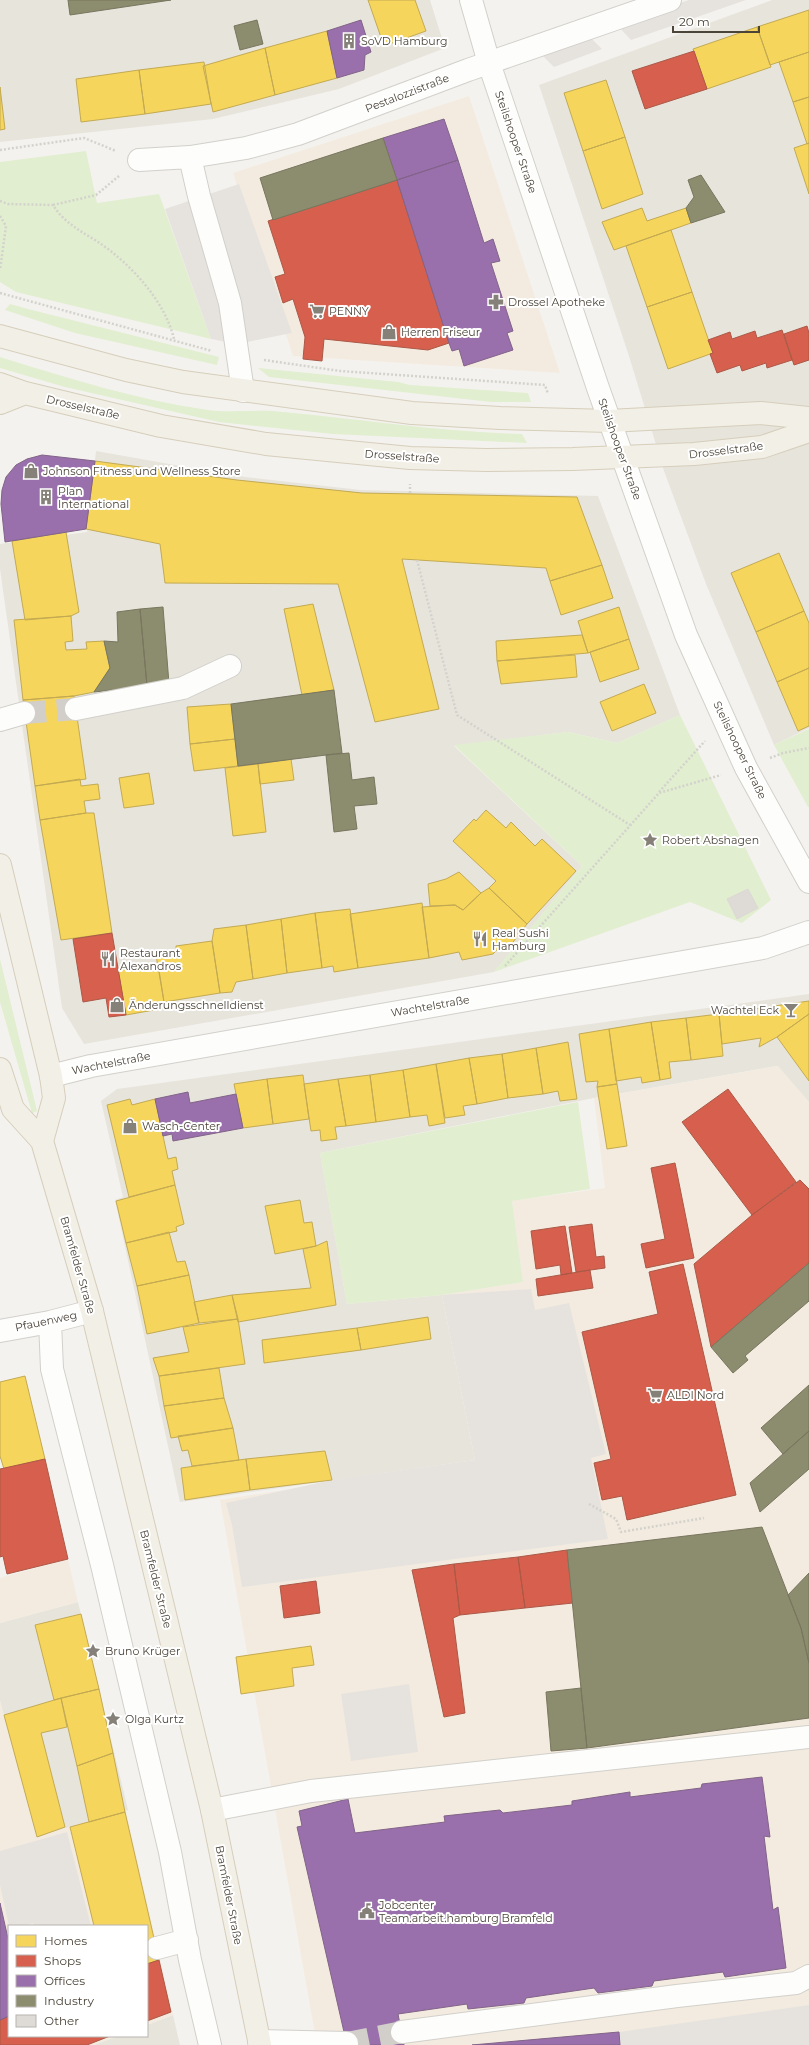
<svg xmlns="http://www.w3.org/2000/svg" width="809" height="2045" viewBox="0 0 809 2045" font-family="Montserrat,sans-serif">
<rect width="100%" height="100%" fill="#f4f2ee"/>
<path fill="#e7e4dc" d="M 0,0 L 430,0 L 445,48 L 339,89 L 213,119 L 0,142 Z
M 772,0 L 809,0 L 809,728 L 774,745 L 706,584 L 664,471 L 629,356 L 539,85 Z
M 96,451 L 237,476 L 361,490 L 598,496 L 680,715 L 617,743 L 568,732 L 454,746 L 582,866 L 494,972 L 84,1044 L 62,1008 L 0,569 L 0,544 L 87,532 Z
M 809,994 L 809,1102 L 777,1066 L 594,1098 L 320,1153 L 347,1304 L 442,1295 L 475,1460 L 180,1502 L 115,1200 L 123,1197 L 101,1101 L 117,1089 Z
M 78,1602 L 128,1810 L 37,1837 L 0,1701 L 0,1623 Z
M 173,2015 L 180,2045 L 94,2045 L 118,2036 L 147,2036 L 147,2025 Z"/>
<path fill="#f3ebdf" d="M 469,96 L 560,373 L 293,356 L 233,173 Z
M 778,1066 L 809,1102 L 809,2045 L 317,2045 L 220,1500 L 475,1460 L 442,1295 L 523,1282 L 512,1201 L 605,1188 L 594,1098 Z
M 68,1559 L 78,1602 L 0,1623 L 0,1578 Z
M 0,1701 L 37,1836 L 126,1811 L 173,2015 L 147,2025 L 147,1926 L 9,1926 L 9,2036 L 118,2036 L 94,2045 L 0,2045 Z"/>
<path fill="#e1eecf" d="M 86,151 L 97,203 L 159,194 L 211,339 L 16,292 L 0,282 L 0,162 Z
M 10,304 L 28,309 L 219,357 L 217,365 L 75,333 L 5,310 Z
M 0,357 C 68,378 137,400 208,410 C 229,413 251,410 272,411 C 355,418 438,432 522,434 L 527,443 L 333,434 L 219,422 L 65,387 L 0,368 Z
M 258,368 L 398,382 L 410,385 L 528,393 L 531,402 L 491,402 L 269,377 Z
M 680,715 L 771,900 L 742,923 L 690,902 L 494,972 L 582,866 L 454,745 L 568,732 L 617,743 Z
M 809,729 L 809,807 L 808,807 L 774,745 Z
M 0,959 L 37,1111 L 32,1113 L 0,1002 Z
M 578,1102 L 590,1189 L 512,1201 L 523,1282 L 442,1295 L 347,1304 L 320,1153 Z"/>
<path fill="#e6e3df" d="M 689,0 L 746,0 L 631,40 L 617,25 Z
M 588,35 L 602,49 L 554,67 L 539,52 Z
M 239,184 L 292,333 L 237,344 L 211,339 L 165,209 Z
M 531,1289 L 535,1310 L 569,1303 L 606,1454 L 591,1458 L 608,1539 L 242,1587 L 232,1525 L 226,1503 L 332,1480 L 475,1460 L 442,1295 Z
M 409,1684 L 418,1752 L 351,1761 L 341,1694 Z
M 67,1832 L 91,1926 L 34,1926 L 33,1923 L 24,1926 L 9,1926 L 0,1885 L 0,1851 Z
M 809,2005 L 809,2045 L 620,2045 L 619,2032 Z"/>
<path fill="#f6d55c" stroke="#c3aa52" d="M 368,0 L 415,0 L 426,31 L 384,46 Z
M 809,10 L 809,52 L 770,65 L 757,27 Z
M 757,27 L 771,67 L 707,89 L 693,49 Z
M 327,31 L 337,78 L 275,95 L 265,48 Z
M 265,48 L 275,95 L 213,112 L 203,66 Z
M 809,52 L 809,97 L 793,102 L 779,62 Z
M 204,62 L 211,104 L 145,114 L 139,70 Z
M 139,70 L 145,114 L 81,122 L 76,79 Z
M 606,80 L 625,137 L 583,151 L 564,93 Z
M 0,87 L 5,129 L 0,130 Z
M 809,97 L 809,143 L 807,144 L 793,102 Z
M 625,137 L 643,194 L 602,209 L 583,151 Z
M 809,143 L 809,194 L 794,148 Z
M 642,208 L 647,221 L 686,208 L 691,223 L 614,250 L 602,222 Z
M 671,230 L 692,292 L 647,307 L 626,246 Z
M 692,292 L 713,353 L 668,369 L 647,307 Z
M 95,461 L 237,480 L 362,493 L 577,497 L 602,565 L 550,581 L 546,568 L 402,559 L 439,709 L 375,722 L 338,584 L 165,583 L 160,544 L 86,529 Z
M 66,532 L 79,612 L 71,616 L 25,620 L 12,541 Z
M 779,553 L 804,611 L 756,632 L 731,573 Z
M 602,565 L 613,598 L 561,615 L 550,581 Z
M 313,604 L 334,690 L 302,695 L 284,609 Z
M 619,607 L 629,639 L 588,653 L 578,621 Z
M 804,611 L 809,623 L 809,668 L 777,682 L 756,632 Z
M 71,616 L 73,641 L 65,642 L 66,650 L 87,649 L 86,642 L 104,641 L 110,668 L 94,692 L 74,696 L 23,700 L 14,620 Z
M 582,635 L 588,653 L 497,661 L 496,641 Z
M 629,639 L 639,669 L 600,682 L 590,652 Z
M 575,655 L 577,677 L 501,684 L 497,661 Z
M 809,668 L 809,726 L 798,731 L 777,682 Z
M 644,684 L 656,713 L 612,731 L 600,702 Z
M 74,696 L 86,779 L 35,786 L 23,700 Z
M 231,704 L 235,739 L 190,744 L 187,707 Z
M 235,739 L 238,766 L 194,771 L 190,744 Z
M 291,759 L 294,780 L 260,784 L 258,764 Z
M 258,764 L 266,832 L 233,836 L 225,768 Z
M 149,773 L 154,804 L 124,808 L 119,778 Z
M 80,779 L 81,786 L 98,784 L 100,799 L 84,801 L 86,813 L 40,820 L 35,786 Z
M 486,810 L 506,828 L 511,822 L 535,846 L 542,839 L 576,871 L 527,924 L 489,888 L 496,881 L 453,841 L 474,819 L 476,821 Z
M 86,813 L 94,813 L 112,933 L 61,940 L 40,820 Z
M 459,872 L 481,893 L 463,910 L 455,905 L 430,906 L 428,884 L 446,879 Z
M 489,888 L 527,924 L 510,946 L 504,942 L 493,954 L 462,960 L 459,952 L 429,958 L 422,907 L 455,905 L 463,910 L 481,893 Z
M 422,903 L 429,958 L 358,968 L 350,914 Z
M 350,909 L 358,968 L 334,972 L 333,966 L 322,968 L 315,913 Z
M 315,913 L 322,968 L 287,973 L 281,919 Z
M 281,919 L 287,973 L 253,979 L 246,925 Z
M 246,925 L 253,979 L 236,982 L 232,992 L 220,993 L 212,941 L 214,929 Z
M 212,941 L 220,993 L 164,1002 L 156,955 L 176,952 L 176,946 Z
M 158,964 L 165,1008 L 126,1015 L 118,970 Z
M 809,1001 L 809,1014 L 777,1037 L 759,1047 L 761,1038 L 722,1044 L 719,1014 Z
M 719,1014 L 723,1056 L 691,1060 L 686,1018 Z
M 809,1014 L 809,1081 L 777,1037 Z
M 686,1018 L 691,1060 L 669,1062 L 671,1078 L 660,1080 L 651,1022 Z
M 651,1022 L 660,1080 L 642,1083 L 641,1077 L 616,1081 L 609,1029 Z
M 609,1029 L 617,1084 L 597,1087 L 598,1081 L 586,1082 L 579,1034 Z
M 568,1042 L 577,1099 L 560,1101 L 558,1091 L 543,1094 L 536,1048 Z
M 536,1048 L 543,1094 L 508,1098 L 502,1054 Z
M 502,1054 L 508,1098 L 477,1104 L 469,1058 Z
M 469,1058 L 477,1104 L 463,1106 L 465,1115 L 445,1118 L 436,1064 Z
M 436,1064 L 445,1123 L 429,1126 L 427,1115 L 410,1117 L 403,1070 Z
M 403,1070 L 410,1117 L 376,1122 L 370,1075 Z
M 303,1075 L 309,1119 L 273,1124 L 267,1079 Z
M 370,1075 L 376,1122 L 346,1126 L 338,1079 Z
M 267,1079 L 273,1124 L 243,1128 L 234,1084 Z
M 338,1079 L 346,1126 L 335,1127 L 337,1139 L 321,1141 L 320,1130 L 311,1131 L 304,1084 Z
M 617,1084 L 627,1146 L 607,1149 L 597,1087 Z
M 130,1099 L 132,1105 L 155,1099 L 168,1159 L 176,1157 L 178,1169 L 172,1171 L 175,1185 L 129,1197 L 107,1105 Z
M 175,1185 L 184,1224 L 176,1227 L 177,1231 L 126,1243 L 116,1201 Z
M 300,1200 L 304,1223 L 312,1222 L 316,1246 L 275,1254 L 265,1206 Z
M 169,1232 L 177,1262 L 185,1261 L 189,1275 L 137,1286 L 126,1243 Z
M 327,1241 L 336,1305 L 238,1322 L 232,1295 L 311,1288 L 303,1249 L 316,1246 Z
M 189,1275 L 199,1323 L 147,1334 L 137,1286 Z
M 232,1295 L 238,1319 L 199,1323 L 194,1302 Z
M 428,1317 L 431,1339 L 361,1350 L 357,1328 Z
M 238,1319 L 245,1364 L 159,1376 L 153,1358 L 189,1352 L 183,1327 Z
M 357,1328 L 361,1350 L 264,1363 L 262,1340 Z
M 219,1368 L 224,1398 L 164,1406 L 159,1376 Z
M 25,1376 L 45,1459 L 4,1469 L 0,1456 L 0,1382 Z
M 224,1398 L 233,1428 L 171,1438 L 164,1406 Z
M 233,1428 L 239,1460 L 192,1466 L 188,1450 L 182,1451 L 178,1436 Z
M 325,1451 L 332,1480 L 250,1490 L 246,1459 Z
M 246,1459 L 250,1490 L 185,1500 L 181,1468 Z
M 81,1614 L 99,1689 L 54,1700 L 35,1625 Z
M 311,1646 L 314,1665 L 292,1668 L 294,1686 L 241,1694 L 236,1657 Z
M 99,1689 L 113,1753 L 77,1766 L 61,1698 Z
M 61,1698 L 67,1727 L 41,1733 L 65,1827 L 37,1837 L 4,1715 Z
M 113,1753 L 125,1812 L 89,1822 L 77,1766 Z
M 125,1812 L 159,1960 L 147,1964 L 147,1926 L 94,1926 L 70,1827 Z"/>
<path fill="#d6604d" stroke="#ac5847" d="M 694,51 L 707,89 L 645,109 L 632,71 Z
M 397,180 L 449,343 L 428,350 L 324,339 L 322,361 L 303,359 L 305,337 L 293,299 L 283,303 L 275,277 L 285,274 L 268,221 Z
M 807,326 L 809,333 L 809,360 L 794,365 L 784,334 Z
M 782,330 L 792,360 L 767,368 L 766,363 L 742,371 L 740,365 L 717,373 L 710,354 L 713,353 L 708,340 L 730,332 L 732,339 L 755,331 L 757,338 Z
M 112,933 L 126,1015 L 109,1017 L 106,998 L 83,1002 L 73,939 Z
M 728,1089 L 796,1182 L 752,1215 L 682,1122 Z
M 675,1163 L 694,1258 L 646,1268 L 641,1244 L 665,1239 L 651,1168 Z
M 800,1180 L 809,1189 L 809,1263 L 711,1347 L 694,1264 L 752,1215 Z
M 592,1224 L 596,1257 L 604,1256 L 605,1268 L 576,1272 L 569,1227 Z
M 565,1226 L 572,1273 L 561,1275 L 560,1265 L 536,1269 L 531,1231 Z
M 683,1264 L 736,1495 L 627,1520 L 622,1496 L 602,1500 L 594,1463 L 611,1459 L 582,1332 L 658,1314 L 649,1272 Z
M 590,1270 L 593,1288 L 538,1296 L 536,1279 Z
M 45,1459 L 68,1559 L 7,1574 L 3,1556 L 0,1557 L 0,1469 Z
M 567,1550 L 573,1603 L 525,1608 L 518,1557 Z
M 518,1557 L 525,1608 L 460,1615 L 454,1564 Z
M 454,1564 L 460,1615 L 453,1618 L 465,1713 L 444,1717 L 412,1570 Z
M 316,1581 L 320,1613 L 284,1618 L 280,1586 Z
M 159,1960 L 171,2012 L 147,2021 L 147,1964 Z
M 9,2016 L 9,2036 L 110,2036 L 87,2045 L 0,2045 L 0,2020 Z"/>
<path fill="#9970ab" stroke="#826389" d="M 361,20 L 371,52 L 365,55 L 364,70 L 337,78 L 327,31 Z
M 444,119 L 458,160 L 397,180 L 383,138 Z
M 458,160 L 484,243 L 493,239 L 500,261 L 491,263 L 513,331 L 507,333 L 513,350 L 464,366 L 459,349 L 452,351 L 449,343 L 397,180 Z
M 42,455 L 95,461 L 86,529 L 5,542 L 1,504 L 2,490 L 6,477 L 16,465 L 27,459 Z
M 188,1092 L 190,1103 L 236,1094 L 243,1128 L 173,1141 L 172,1134 L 163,1136 L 155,1099 Z
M 762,1777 L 770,1837 L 764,1836 L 773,1910 L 778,1907 L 786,1968 L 725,1977 L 723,1972 L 654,1981 L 652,1986 L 598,1993 L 594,1988 L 526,1998 L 524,2003 L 468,2009 L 467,2004 L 398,2014 L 404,2045 L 347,2045 L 297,1827 L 302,1826 L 299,1811 L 348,1799 L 355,1833 L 445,1822 L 444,1816 L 500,1810 L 503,1813 L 572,1805 L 572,1801 L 630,1792 L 630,1797 L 701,1788 L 702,1784 Z
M 0,1903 L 9,1943 L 9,2016 L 0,2020 Z
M 619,2032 L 620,2045 L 472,2045 Z"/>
<path fill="#8c8c6e" stroke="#78765e" d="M 68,0 L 171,0 L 70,15 Z
M 257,20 L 263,44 L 240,50 L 234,26 Z
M 383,138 L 397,180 L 273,220 L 260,178 Z
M 701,175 L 725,212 L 691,223 L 686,208 L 694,197 L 688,180 Z
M 163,607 L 169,684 L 147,686 L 140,609 Z
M 140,609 L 147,686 L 94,692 L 110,668 L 104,641 L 118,642 L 117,612 Z
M 334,690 L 342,753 L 238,766 L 231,704 Z
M 349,753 L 352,780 L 374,777 L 377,804 L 354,806 L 357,829 L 334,832 L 326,755 Z
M 809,1263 L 809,1301 L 745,1356 L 748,1360 L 733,1373 L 711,1347 Z
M 809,1385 L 809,1431 L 783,1454 L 761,1428 Z
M 809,1431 L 809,1469 L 760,1512 L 750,1483 Z
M 762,1527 L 801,1628 L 809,1663 L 809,1718 L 587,1748 L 567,1550 Z
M 809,1573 L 809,1663 L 801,1628 L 788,1595 Z
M 581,1688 L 587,1748 L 551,1751 L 546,1692 Z"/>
<path fill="#dedbd6" stroke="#dcd9d4" d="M 748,889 L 758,908 L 737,919 L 727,899 Z"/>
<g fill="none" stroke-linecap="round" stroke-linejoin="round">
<path stroke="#d2cfca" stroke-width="22" stroke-dasharray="22 11" stroke-linecap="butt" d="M 24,713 L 76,709
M 347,2043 L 402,2032"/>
<g stroke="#d2d0cb" stroke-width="24">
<path id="minor" d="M 471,0 L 489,63 L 598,388 L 686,635 L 746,768 L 809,882
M 190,157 L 199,196 L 230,303 L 243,391
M 139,160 L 190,157 L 246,148 L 298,134 L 468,70 L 670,0
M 76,709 L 183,688 L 230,666
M 0,720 L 24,713
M 51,1076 L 91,1066 L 763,948 L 809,932
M 50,1322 L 52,1369 L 102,1565 L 170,1852 L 190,1960 L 210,2045
M 0,1331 L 50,1322 L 92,1311
M 212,1810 L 311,1791 L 809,1737
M 157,1948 L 187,1940
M 402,2032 L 677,1996 L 796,1983 L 809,1976
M 259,2041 L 347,2043"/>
</g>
<g stroke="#d6cebb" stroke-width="24">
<path id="major" d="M 0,336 L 126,370 L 183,382 L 412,413 L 500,418 L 609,421 L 761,413 L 809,418
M 0,384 L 25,393 L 161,426 L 266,444 L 410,458 L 486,460 L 573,459 L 694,454 L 762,447 L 809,431
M 0,403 L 25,393
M 0,865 L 51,1076 L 54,1098 L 42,1141
M 0,1069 L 13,1109 L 42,1141 L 92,1311 L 212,1810 L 260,2045"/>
</g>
<path stroke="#d3d2cc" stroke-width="2.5" stroke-dasharray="2 2" stroke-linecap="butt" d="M 0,150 L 84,138 L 116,151
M 0,201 L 8,204 L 53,205 C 64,223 81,231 98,242 C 130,263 165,301 174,339
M 53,205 L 96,195 L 119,176
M 0,216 L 6,226 L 0,270
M 0,293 L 212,351
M 264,360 L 340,371 L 545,385 L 548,394
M 410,493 L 410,484
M 417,560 L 457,715 L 630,825
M 770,758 L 783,753 L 809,748
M 659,792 L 705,741
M 505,966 L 659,793 L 721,775
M 589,1504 L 616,1519 L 621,1532 L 704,1518"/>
<use href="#minor" stroke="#fdfdfc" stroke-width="22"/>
<use href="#major" stroke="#f2efe6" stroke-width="22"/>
</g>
<defs>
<g id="building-bare" transform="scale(1.2)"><path d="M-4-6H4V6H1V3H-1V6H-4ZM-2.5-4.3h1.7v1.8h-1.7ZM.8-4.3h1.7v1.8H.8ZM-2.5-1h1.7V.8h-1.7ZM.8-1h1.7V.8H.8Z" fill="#868178" stroke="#fff" stroke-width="2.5" paint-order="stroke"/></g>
<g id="pharmacy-bare" transform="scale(1.2)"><path d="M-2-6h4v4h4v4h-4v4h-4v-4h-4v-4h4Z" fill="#868178" stroke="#fff" stroke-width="2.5" paint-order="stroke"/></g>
<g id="supermarket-bare" transform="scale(1.2)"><path d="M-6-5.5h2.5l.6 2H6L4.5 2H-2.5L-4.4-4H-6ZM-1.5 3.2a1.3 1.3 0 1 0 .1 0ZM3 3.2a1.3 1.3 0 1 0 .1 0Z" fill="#868178" stroke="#fff" stroke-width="2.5" paint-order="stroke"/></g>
<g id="shop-bare" transform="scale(1.2)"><path d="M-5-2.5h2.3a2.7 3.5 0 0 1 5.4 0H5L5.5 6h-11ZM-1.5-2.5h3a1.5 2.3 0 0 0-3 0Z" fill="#868178" stroke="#fff" stroke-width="2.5" paint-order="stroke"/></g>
<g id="sight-bare" transform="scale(1.2)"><path d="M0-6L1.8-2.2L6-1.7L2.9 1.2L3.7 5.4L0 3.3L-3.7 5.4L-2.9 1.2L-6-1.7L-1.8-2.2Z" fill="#868178" stroke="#fff" stroke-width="2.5" paint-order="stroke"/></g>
<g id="restaurant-bare" transform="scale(1.2)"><path d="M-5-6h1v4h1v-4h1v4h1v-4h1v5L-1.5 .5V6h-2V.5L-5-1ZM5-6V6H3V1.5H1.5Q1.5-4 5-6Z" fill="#868178" stroke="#fff" stroke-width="2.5" paint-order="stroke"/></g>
<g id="bar-bare" transform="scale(1.2)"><path d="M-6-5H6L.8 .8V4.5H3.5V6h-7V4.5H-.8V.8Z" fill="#868178" stroke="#fff" stroke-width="2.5" paint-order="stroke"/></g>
<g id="civic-bare" transform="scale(1.2)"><path d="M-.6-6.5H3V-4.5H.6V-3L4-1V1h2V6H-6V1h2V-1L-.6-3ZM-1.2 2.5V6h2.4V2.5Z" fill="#868178" stroke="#fff" stroke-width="2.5" paint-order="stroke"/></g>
</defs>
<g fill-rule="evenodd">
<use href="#building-bare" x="349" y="41"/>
<use href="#pharmacy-bare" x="496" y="302"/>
<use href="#supermarket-bare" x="317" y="311"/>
<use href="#shop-bare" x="389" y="332"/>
<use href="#shop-bare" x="31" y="471"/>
<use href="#building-bare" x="46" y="497"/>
<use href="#sight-bare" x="650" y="840"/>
<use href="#restaurant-bare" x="480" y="939"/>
<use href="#restaurant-bare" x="108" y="959"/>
<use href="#shop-bare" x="117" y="1005"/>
<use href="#bar-bare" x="791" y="1010"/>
<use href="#shop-bare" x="130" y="1126"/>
<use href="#supermarket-bare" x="655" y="1395"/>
<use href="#sight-bare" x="93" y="1651"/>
<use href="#sight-bare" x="113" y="1719"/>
<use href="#civic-bare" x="367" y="1911"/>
</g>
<g text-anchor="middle" stroke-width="4" stroke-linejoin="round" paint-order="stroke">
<g font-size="11" fill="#4b4439" stroke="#fff" text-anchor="start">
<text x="361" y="45">SoVD Hamburg</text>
<text x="508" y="306">Drossel Apotheke</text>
<text x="329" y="315">PENNY</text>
<text x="401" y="336">Herren Friseur</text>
<text x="43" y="475">Johnson Fitness und Wellness Store</text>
<text x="58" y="495">Plan<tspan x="58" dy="13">International</tspan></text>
<text x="662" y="844">Robert Abshagen</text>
<text x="492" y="937">Real Sushi<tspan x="492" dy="13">Hamburg</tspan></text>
<text x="120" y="957">Restaurant<tspan x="120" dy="13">Alexandros</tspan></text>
<text x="129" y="1009">Änderungsschnelldienst</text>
<text x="779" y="1014" text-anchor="end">Wachtel Eck</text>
<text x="142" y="1130">Wasch-Center</text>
<text x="667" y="1399">ALDI Nord</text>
<text x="105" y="1655">Bruno Krüger</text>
<text x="125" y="1723">Olga Kurtz</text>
<text x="379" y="1909">Jobcenter<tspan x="379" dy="13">Team.arbeit.hamburg Bramfeld</tspan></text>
</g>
<g font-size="11" fill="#4b4439" stroke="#fff">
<text transform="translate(407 93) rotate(-21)" y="4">Pestalozzistraße</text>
<text transform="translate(516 142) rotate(71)" y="4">Steilshooper Straße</text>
<text transform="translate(83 407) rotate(13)" y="4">Drosselstraße</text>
<text transform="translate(620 449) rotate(70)" y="4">Steilshooper Straße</text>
<text transform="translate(726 450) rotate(-7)" y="4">Drosselstraße</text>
<text transform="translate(402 456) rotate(4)" y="4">Drosselstraße</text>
<text transform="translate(740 750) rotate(64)" y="4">Steilshooper Straße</text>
<text transform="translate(430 1006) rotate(-10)" y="4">Wachtelstraße</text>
<text transform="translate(111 1063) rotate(-11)" y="4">Wachtelstraße</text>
<text transform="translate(78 1265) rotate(74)" y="4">Bramfelder Straße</text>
<text transform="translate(46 1321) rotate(-12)" y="4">Pfauenweg</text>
<text transform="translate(156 1579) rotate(76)" y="4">Bramfelder Straße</text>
<text transform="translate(229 1895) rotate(79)" y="4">Bramfelder Straße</text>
</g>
</g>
<rect x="8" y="1925" width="140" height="112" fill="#ffffff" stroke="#b7b4b0"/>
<rect x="16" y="1935" width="20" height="12" fill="#f6d55c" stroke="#b7b4b0"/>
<text x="44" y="1945" font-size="12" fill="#4b4439">Homes</text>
<rect x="16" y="1955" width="20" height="12" fill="#d6604d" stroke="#b7b4b0"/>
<text x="44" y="1965" font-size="12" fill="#4b4439">Shops</text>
<rect x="16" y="1975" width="20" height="12" fill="#9970ab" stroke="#b7b4b0"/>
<text x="44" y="1985" font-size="12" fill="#4b4439">Offices</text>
<rect x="16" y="1995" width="20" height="12" fill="#8c8c6e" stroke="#b7b4b0"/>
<text x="44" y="2005" font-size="12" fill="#4b4439">Industry</text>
<rect x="16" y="2015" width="20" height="12" fill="#dedbd6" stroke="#b7b4b0"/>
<text x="44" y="2025" font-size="12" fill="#4b4439">Other</text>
<path d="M673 26v6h86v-6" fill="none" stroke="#4b4439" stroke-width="2"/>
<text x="679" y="26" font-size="12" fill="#4b4439" stroke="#ffffff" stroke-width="3" paint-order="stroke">20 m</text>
</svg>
